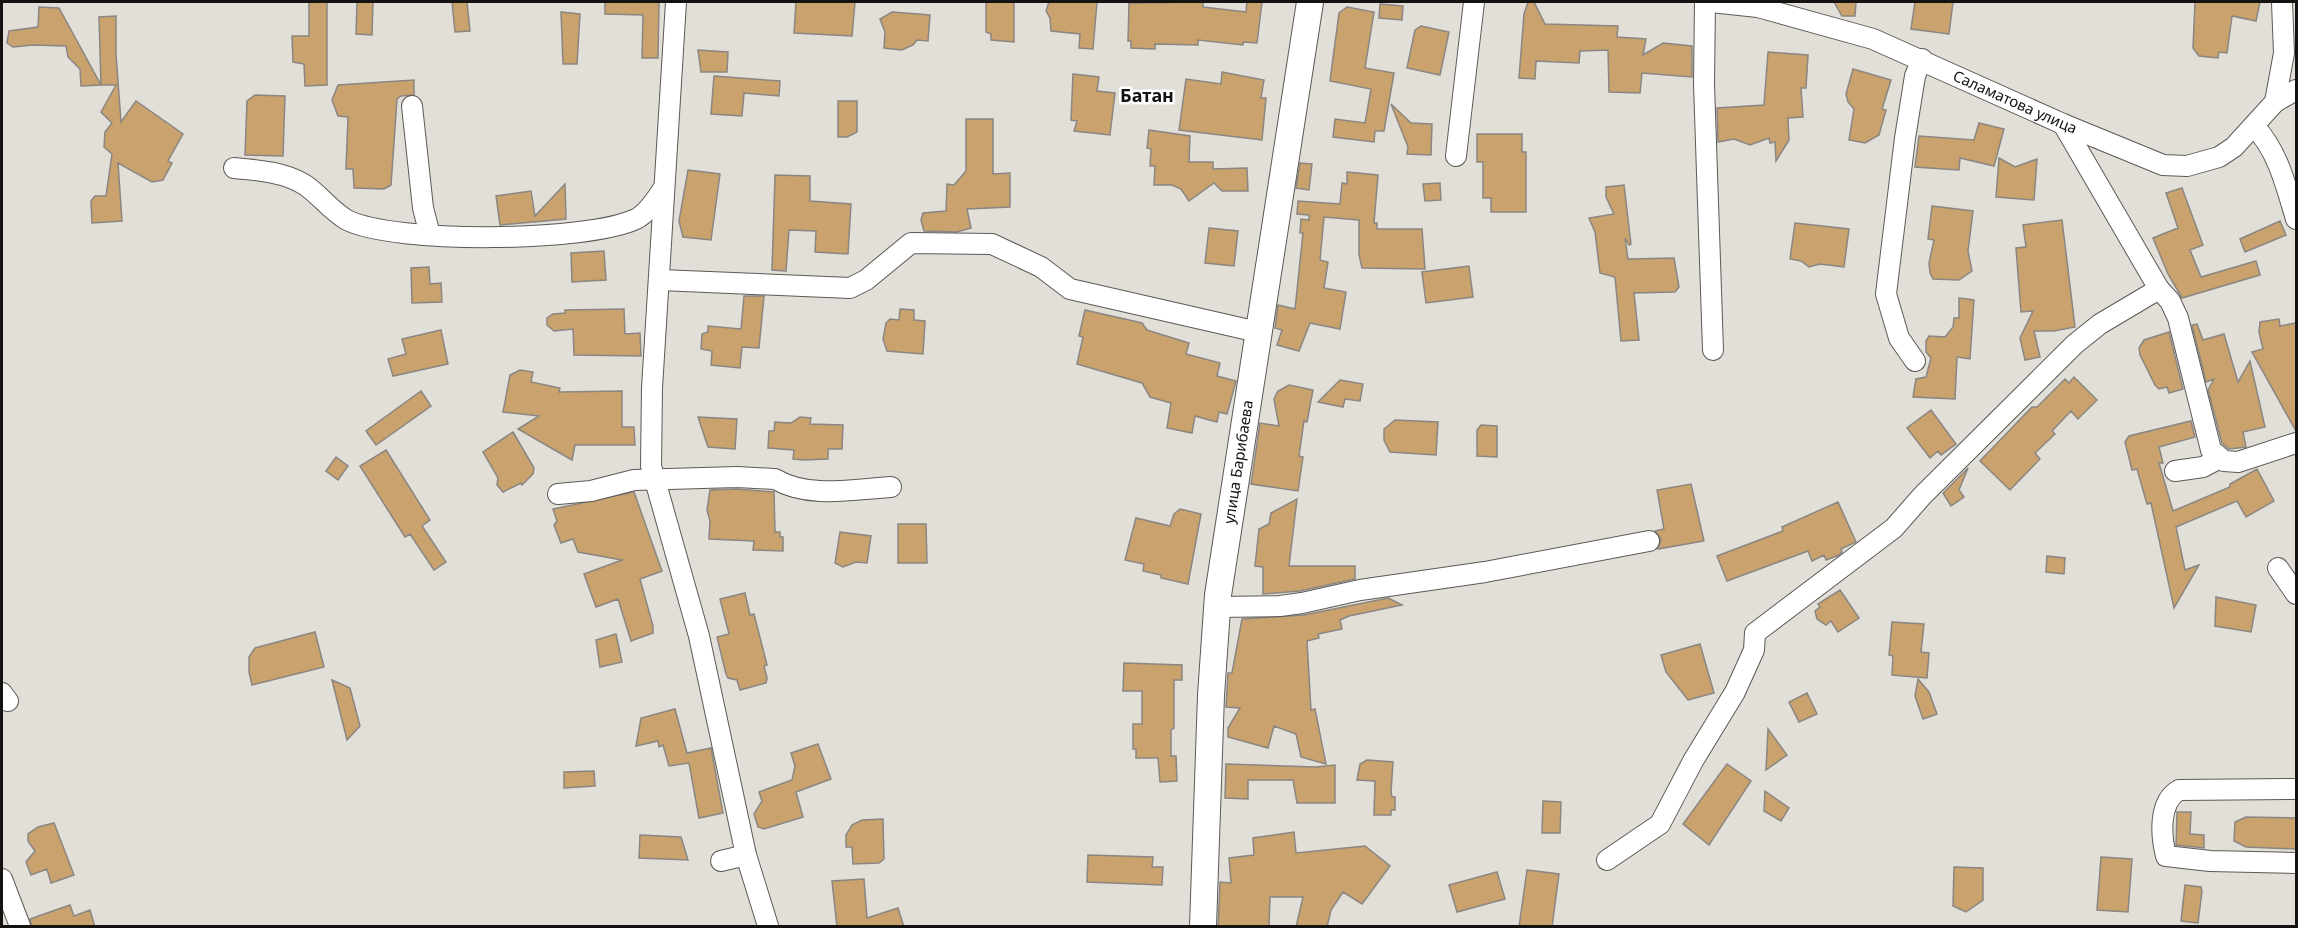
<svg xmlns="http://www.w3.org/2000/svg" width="2298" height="928" viewBox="0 0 2298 928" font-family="'Noto Sans',sans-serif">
<rect width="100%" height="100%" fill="#e2ded8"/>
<path fill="#c9a26e" stroke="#8a8681" stroke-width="1.5" d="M 309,2 L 327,2 L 327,85 L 305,86 L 304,64 L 293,62 L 292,36 L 309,36 Z
M 357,2 L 373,2 L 372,35 L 356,34 Z
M 452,2 L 467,2 L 470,31 L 455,32 Z
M 605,2 L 659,2 L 658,58 L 642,58 L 643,15 L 605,14 Z
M 796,2 L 855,2 L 852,36 L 794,33 Z
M 986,2 L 1014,2 L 1014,42 L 991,40 L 991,34 L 986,32 Z
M 1049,2 L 1097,2 L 1093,49 L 1079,48 L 1080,34 L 1051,31 L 1050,18 L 1046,11 Z
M 1203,2 L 1203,7 L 1246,12 L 1247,2 L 1262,2 L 1257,43 L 1243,42 L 1243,45 L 1198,40 L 1198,45 L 1155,44 L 1155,49 L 1131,48 L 1131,41 L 1128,41 L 1129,3 Z
M 1528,2 L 1534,2 L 1545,24 L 1618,26 L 1617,37 L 1646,39 L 1643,55 L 1663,43 L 1692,46 L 1692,77 L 1642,73 L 1640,93 L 1609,92 L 1608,50 L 1580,51 L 1579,63 L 1536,61 L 1535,79 L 1519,78 L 1524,14 Z
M 1834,2 L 1856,2 L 1855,16 L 1842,16 Z
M 1915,2 L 1953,2 L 1949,34 L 1911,29 Z
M 2195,2 L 2260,2 L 2256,21 L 2232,16 L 2227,53 L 2219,52 L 2218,58 L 2199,56 L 2193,48 Z
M 1380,4 L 1403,6 L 1402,20 L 1379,18 Z
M 39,7 L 59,8 L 101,85 L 81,86 L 80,69 L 68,57 L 66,46 L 33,45 L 13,47 L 7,43 L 9,31 L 38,27 Z
M 1347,7 L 1374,12 L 1365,68 L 1394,73 L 1384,131 L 1375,131 L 1374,142 L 1333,137 L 1335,119 L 1365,123 L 1371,89 L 1330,81 L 1339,13 Z
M 561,12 L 580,14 L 577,64 L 563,64 Z
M 892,12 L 930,15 L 928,41 L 917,40 L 913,45 L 902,50 L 884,48 L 885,32 L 880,19 Z
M 116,16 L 116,54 L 121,122 L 136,101 L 183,134 L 168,161 L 172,163 L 163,180 L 152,182 L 118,163 L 122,221 L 92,223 L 91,201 L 95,196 L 106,196 L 112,154 L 104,147 L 105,132 L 112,123 L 101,112 L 116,85 L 101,85 L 99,17 Z
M 1421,26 L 1449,32 L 1440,75 L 1407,68 L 1415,30 Z
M 698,50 L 728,52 L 727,72 L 701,72 Z
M 1768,52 L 1808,55 L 1806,88 L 1801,88 L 1803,117 L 1788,118 L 1789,140 L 1776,161 L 1775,142 L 1770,143 L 1769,138 L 1750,145 L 1734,139 L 1718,142 L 1717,108 L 1764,105 Z
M 1853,69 L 1891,80 L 1882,109 L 1886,110 L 1879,135 L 1865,143 L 1849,140 L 1854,109 L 1848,102 L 1846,94 Z
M 1222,72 L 1264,80 L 1261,98 L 1266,98 L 1262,140 L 1179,130 L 1186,79 L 1221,84 Z
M 1073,74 L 1099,77 L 1097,91 L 1115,93 L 1110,135 L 1074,131 L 1077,121 L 1071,120 Z
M 714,76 L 780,81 L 779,96 L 744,93 L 742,116 L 711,114 Z
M 414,80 L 414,95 L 401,96 L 397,99 L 391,185 L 384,189 L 354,188 L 353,169 L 346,169 L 348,117 L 338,116 L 332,100 L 338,85 Z
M 255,95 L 285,96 L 283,156 L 245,155 L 247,101 Z
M 838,101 L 857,101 L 857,132 L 847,137 L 838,137 Z
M 1391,104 L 1411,123 L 1432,124 L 1431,155 L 1407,154 L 1408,147 Z
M 966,119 L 993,119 L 993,174 L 1010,173 L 1010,207 L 967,209 L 971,228 L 957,232 L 924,231 L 921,220 L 923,213 L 946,211 L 947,184 L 954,185 L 966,171 Z
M 1979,123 L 2004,129 L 1994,166 L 1960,158 L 1959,170 L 1915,167 L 1919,136 L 1974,140 Z
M 1149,130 L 1190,136 L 1189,162 L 1213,162 L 1213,169 L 1247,168 L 1248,191 L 1222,191 L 1214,183 L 1189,201 L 1181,189 L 1172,185 L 1154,185 L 1155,166 L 1150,166 L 1151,149 L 1147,148 Z
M 1477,134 L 1522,134 L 1522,152 L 1526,152 L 1526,212 L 1491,212 L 1491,198 L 1483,198 L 1483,162 L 1477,162 Z
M 1999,158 L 2015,167 L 2037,159 L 2034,200 L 1996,197 Z
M 1300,163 L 1312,164 L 1309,190 L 1296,188 Z
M 688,170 L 720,174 L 711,240 L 683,237 L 679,221 Z
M 1347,172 L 1378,175 L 1374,223 L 1377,223 L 1377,229 L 1422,229 L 1425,269 L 1362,268 L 1359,255 L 1359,220 L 1324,217 L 1320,260 L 1328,262 L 1324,288 L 1346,292 L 1340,329 L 1310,323 L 1299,351 L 1277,345 L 1282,330 L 1275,328 L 1278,305 L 1295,309 L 1303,233 L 1300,233 L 1301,219 L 1309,220 L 1309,215 L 1297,214 L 1298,201 L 1340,204 L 1342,183 L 1347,184 Z
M 775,175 L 810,176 L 810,201 L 851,204 L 848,254 L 815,252 L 816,231 L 789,230 L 786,271 L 772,270 Z
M 1440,183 L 1441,200 L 1425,201 L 1423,184 Z
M 565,184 L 566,219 L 500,225 L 496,196 L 531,191 L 535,216 Z
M 1624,185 L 1631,244 L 1629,245 L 1625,238 L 1628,259 L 1674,258 L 1679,287 L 1675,292 L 1634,293 L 1639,340 L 1621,341 L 1615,277 L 1600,273 L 1595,232 L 1589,218 L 1614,214 L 1606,197 L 1606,187 Z
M 2182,188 L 2203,245 L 2190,250 L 2201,277 L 2256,261 L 2260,275 L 2182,298 L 2168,274 L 2153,238 L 2178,228 L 2166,193 Z
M 1932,206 L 1973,211 L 1968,251 L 1972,271 L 1959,280 L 1933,279 L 1930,273 L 1929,263 L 1934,240 L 1928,239 Z
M 2062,220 L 2075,327 L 2054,331 L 2034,331 L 2040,357 L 2025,360 L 2020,338 L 2033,311 L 2021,312 L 2016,248 L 2026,247 L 2023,225 Z
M 2280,221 L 2286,235 L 2245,252 L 2240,239 Z
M 1795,223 L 1849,229 L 1844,267 L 1820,264 L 1809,267 L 1801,261 L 1790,259 Z
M 1209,228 L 1238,231 L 1234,266 L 1205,263 Z
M 604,251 L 606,280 L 572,282 L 571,253 Z
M 1469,266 L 1473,297 L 1426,303 L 1422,272 Z
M 429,267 L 430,284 L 441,283 L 442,302 L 412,303 L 411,268 Z
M 744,296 L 764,296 L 759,348 L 742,347 L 740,368 L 711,365 L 712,351 L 701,349 L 702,334 L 708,332 L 708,326 L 741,329 Z
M 1959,298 L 1974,300 L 1970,359 L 1957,357 L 1955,399 L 1913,397 L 1916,379 L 1926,377 L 1931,358 L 1926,352 L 1926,341 L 1929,336 L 1945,337 L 1953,327 L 1954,318 L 1959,318 Z
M 624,309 L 625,334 L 640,333 L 641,356 L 574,355 L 573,329 L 554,331 L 547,325 L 547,318 L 553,314 L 565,313 L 565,310 Z
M 900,309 L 914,310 L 914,320 L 925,321 L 923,354 L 887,351 L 883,339 L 886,323 L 890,319 L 899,320 Z
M 1085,310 L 1142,323 L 1147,330 L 1189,343 L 1186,354 L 1220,363 L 1217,376 L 1236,381 L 1227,414 L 1219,412 L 1217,422 L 1195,416 L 1192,433 L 1167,428 L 1171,403 L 1150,397 L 1142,383 L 1077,364 L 1083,337 L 1079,336 Z
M 2279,319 L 2280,326 L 2296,323 L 2296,431 L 2252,352 L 2263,349 L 2259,332 L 2260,322 Z
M 2197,324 L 2203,340 L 2224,334 L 2238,382 L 2250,361 L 2265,427 L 2243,432 L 2246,447 L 2229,449 L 2222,443 L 2208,390 L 2214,379 L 2206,382 L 2192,325 Z
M 441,330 L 448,364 L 393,376 L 388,359 L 406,354 L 402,339 Z
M 2169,332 L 2183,389 L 2169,393 L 2167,387 L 2159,389 L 2155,385 L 2140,355 L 2139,348 L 2144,340 Z
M 520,370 L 533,372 L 531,382 L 560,388 L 559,392 L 622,391 L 622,427 L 634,427 L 635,445 L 575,445 L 572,460 L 518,429 L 539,416 L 503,412 L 510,375 Z
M 2074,377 L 2097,400 L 2078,419 L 2071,411 L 2052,431 L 2055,434 L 2035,453 L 2040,459 L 2010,490 L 1980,461 L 2032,407 L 2037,407 L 2065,379 L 2069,383 Z
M 1340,380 L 1363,384 L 1360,401 L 1345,399 L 1343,407 L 1318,402 Z
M 1289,385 L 1313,390 L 1307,422 L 1304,421 L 1299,456 L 1303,457 L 1298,491 L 1251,484 L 1260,423 L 1279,426 L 1274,399 L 1278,391 Z
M 421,391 L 431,406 L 376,445 L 366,431 Z
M 1931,410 L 1956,444 L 1941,455 L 1938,451 L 1930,458 L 1907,428 Z
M 698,417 L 737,419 L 735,449 L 708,447 Z
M 800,417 L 811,418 L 810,424 L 843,425 L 842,449 L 828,449 L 828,459 L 804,460 L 793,459 L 794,450 L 768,448 L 769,431 L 774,431 L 775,422 L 791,423 Z
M 1395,420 L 1438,422 L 1436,455 L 1390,452 L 1384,440 L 1384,429 Z
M 2191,421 L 2195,437 L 2159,447 L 2163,463 L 2159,463 L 2173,511 L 2230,487 L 2230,484 L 2257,469 L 2274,501 L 2246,517 L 2237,501 L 2176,527 L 2185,570 L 2199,565 L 2174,608 L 2151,503 L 2147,504 L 2137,469 L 2132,470 L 2125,442 L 2129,436 Z
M 1481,425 L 1497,426 L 1497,457 L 1477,456 L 1477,430 Z
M 513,432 L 534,468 L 533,474 L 522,485 L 521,483 L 503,492 L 497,485 L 498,478 L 483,452 Z
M 386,450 L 430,520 L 422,526 L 446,562 L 434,570 L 410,534 L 405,537 L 360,466 Z
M 336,457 L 348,466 L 338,480 L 326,471 Z
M 1968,468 L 1959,490 L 1964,497 L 1951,506 L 1943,493 Z
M 1691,484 L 1704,541 L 1658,549 L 1661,539 L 1655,531 L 1664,529 L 1657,490 Z
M 737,489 L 774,492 L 775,532 L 780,532 L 780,537 L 783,537 L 783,551 L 753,550 L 754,541 L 709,539 L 710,521 L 707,510 L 710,490 Z
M 634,492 L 662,571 L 640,579 L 653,626 L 653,633 L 631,641 L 618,599 L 596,607 L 584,574 L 622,560 L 578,552 L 573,539 L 561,543 L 554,525 L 557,521 L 553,509 Z
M 1297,499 L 1289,566 L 1355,566 L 1355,579 L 1300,591 L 1263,594 L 1263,567 L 1255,566 L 1259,529 L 1269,524 L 1271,513 Z
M 1838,502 L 1856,542 L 1841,549 L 1842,552 L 1839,555 L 1826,560 L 1824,555 L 1812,561 L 1808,551 L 1727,581 L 1717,556 L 1783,531 L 1782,527 Z
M 1180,509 L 1201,514 L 1188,584 L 1161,578 L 1161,575 L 1143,571 L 1144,564 L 1125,560 L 1136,518 L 1170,526 L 1174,514 Z
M 898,524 L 926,524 L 927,563 L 898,563 Z
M 840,532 L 871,536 L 867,563 L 856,562 L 843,567 L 835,563 Z
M 2047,556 L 2065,558 L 2064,574 L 2046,572 Z
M 1840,590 L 1859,618 L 1838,632 L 1831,621 L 1826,625 L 1817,619 L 1815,611 L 1820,607 L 1818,604 Z
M 745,593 L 750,615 L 754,614 L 767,665 L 764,666 L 767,678 L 766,683 L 740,690 L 737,680 L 728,678 L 726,674 L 717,637 L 729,634 L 720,599 Z
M 2216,597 L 2256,605 L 2251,632 L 2215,626 Z
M 1388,598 L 1402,605 L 1349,616 L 1340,620 L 1342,629 L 1318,634 L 1319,638 L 1307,641 L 1311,710 L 1315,709 L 1326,764 L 1301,757 L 1296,734 L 1274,726 L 1268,748 L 1228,737 L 1228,728 L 1240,708 L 1226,707 L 1228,673 L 1232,673 L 1242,619 L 1304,615 Z
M 1892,622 L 1924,624 L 1921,652 L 1929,653 L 1927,678 L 1892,675 L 1893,656 L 1889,655 Z
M 315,632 L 324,667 L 252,685 L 249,672 L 249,657 L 255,648 Z
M 616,634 L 622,662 L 600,667 L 596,640 Z
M 1700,644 L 1714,693 L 1688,700 L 1666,672 L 1661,655 Z
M 1124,663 L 1182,665 L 1182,680 L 1174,680 L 1174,728 L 1171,730 L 1171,756 L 1176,756 L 1177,781 L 1160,782 L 1158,758 L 1136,758 L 1136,749 L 1133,749 L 1133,724 L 1142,724 L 1142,691 L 1123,691 Z
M 1918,679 L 1929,692 L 1937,714 L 1923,719 L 1915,696 Z
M 332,680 L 350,688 L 360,726 L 347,740 Z
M 1807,693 L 1817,714 L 1799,722 L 1789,702 Z
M 675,709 L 687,753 L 711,748 L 723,813 L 699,818 L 689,763 L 669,766 L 663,745 L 659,747 L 658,741 L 636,746 L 641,718 Z
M 1768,729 L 1787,755 L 1766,770 Z
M 818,744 L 831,779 L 796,792 L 803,817 L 764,829 L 758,827 L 754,814 L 762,801 L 759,792 L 792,780 L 795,766 L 791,753 Z
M 1367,760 L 1393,762 L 1391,792 L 1392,797 L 1395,797 L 1395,810 L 1391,810 L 1391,815 L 1374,815 L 1375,781 L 1357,780 L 1360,764 Z
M 1226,764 L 1316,767 L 1335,765 L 1335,803 L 1297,803 L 1293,780 L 1248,780 L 1248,799 L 1225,798 Z
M 1727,764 L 1751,781 L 1709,845 L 1683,824 Z
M 594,771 L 595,786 L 564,788 L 564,772 Z
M 1765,791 L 1789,808 L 1781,821 L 1764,811 Z
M 1543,801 L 1561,802 L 1560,833 L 1542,833 Z
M 2177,812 L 2191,812 L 2190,834 L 2204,835 L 2204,848 L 2176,845 Z
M 2246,817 L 2296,818 L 2296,849 L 2246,847 L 2234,841 L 2235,822 Z
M 883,819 L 884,859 L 879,863 L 853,864 L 852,847 L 846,847 L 846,835 L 852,825 L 862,820 Z
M 54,823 L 74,875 L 51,883 L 47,869 L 31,875 L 26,862 L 35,851 L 28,841 L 28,834 L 38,827 Z
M 1294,832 L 1296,853 L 1365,846 L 1390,866 L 1362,904 L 1343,892 L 1331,910 L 1327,927 L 1296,927 L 1303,897 L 1270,897 L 1269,927 L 1218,927 L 1220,882 L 1231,883 L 1229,858 L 1254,855 L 1253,838 Z
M 640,835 L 681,837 L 688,860 L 639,858 Z
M 1088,855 L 1153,857 L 1152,867 L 1163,867 L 1162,885 L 1087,882 Z
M 2101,857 L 2132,859 L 2128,912 L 2097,910 Z
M 1954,867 L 1983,868 L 1983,900 L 1966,912 L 1953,906 Z
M 1527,870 L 1559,874 L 1552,927 L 1519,927 Z
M 1497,872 L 1505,899 L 1457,912 L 1449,885 Z
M 864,879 L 867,918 L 898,908 L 904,927 L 837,927 L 832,881 Z
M 2185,885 L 2201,887 L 2202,891 L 2198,923 L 2181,921 Z
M 70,905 L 74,916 L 90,910 L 95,927 L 32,927 L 30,919 Z"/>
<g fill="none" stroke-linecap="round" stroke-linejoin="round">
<g stroke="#5d5955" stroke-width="22">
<g id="minor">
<path d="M 676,2 L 652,388 L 651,466 L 699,636 L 746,855 L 768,926"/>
<path d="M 1705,2 L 1704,84 L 1713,350"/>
<path id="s1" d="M 1711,2 L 1758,7 L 1873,39 L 2063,124 L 2163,165 L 2187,166 L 2219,157 L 2234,147 L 2275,102 L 2296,90"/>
<path d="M 2275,102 L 2284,53 L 2282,2"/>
<path d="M 412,106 L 423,208 L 430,235"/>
<path d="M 2063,124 L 2159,289 L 2170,301 L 2178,318 L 2211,450 L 2224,461 L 2238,462 L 2296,443"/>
<path d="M 2254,126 C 2278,151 2286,186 2296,219"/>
<path d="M 1456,156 L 1474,2"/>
<path d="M 234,168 C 257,170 285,172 305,185 C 320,195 331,211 347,220 C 395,244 588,242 636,219 C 648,213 656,199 663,189"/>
<path d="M 660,280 L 850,288 L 866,280 L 911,243 L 992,244 L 1041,267 L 1070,289 L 1258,332"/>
<path d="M 1915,361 L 1899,338 L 1886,294 L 1905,138 L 1915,76 L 1922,59"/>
<path d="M 2175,471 L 2203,467 L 2220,458"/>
<path d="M 558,494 L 591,491 L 634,480 L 737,477 L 775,479 C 809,499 854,489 891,487"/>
<path d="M 2278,568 L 2296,594"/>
<path d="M 1217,607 L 1280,606 L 1302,603 L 1360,590 L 1485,572 L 1649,541"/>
<path d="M 2,693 L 8,701"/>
<path d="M 2296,789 L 2179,790 C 2158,802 2161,836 2166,856 L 2210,861 L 2296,863"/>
<path d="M 1607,860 L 1660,824 L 1693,761 L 1735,692 L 1754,650 L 1755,633 L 1894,528 L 1922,496 L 2075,344 L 2100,324 L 2159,289"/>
<path d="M 721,861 L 746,855"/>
<path d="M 2,879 L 20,926"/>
</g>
</g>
<g stroke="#5d5955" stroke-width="28">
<g id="tertiary">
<path id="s2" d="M 1203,926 L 1211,695 L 1218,595 L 1310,2"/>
</g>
</g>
<use href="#minor" stroke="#fff" stroke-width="20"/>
<use href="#tertiary" stroke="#fff" stroke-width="26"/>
</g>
<g text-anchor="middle" stroke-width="5" stroke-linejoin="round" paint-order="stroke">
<g font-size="15" fill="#151311" stroke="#fff">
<text dy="5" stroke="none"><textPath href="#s1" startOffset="322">Саламатова улица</textPath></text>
<text dy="5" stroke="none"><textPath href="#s2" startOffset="466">улица Барибаева</textPath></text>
</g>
<g font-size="18" font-weight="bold" fill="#151311" stroke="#fff">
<text x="1147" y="102">Батан</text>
</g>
</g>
<rect width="2298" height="928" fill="none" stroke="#151311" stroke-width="6"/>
</svg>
